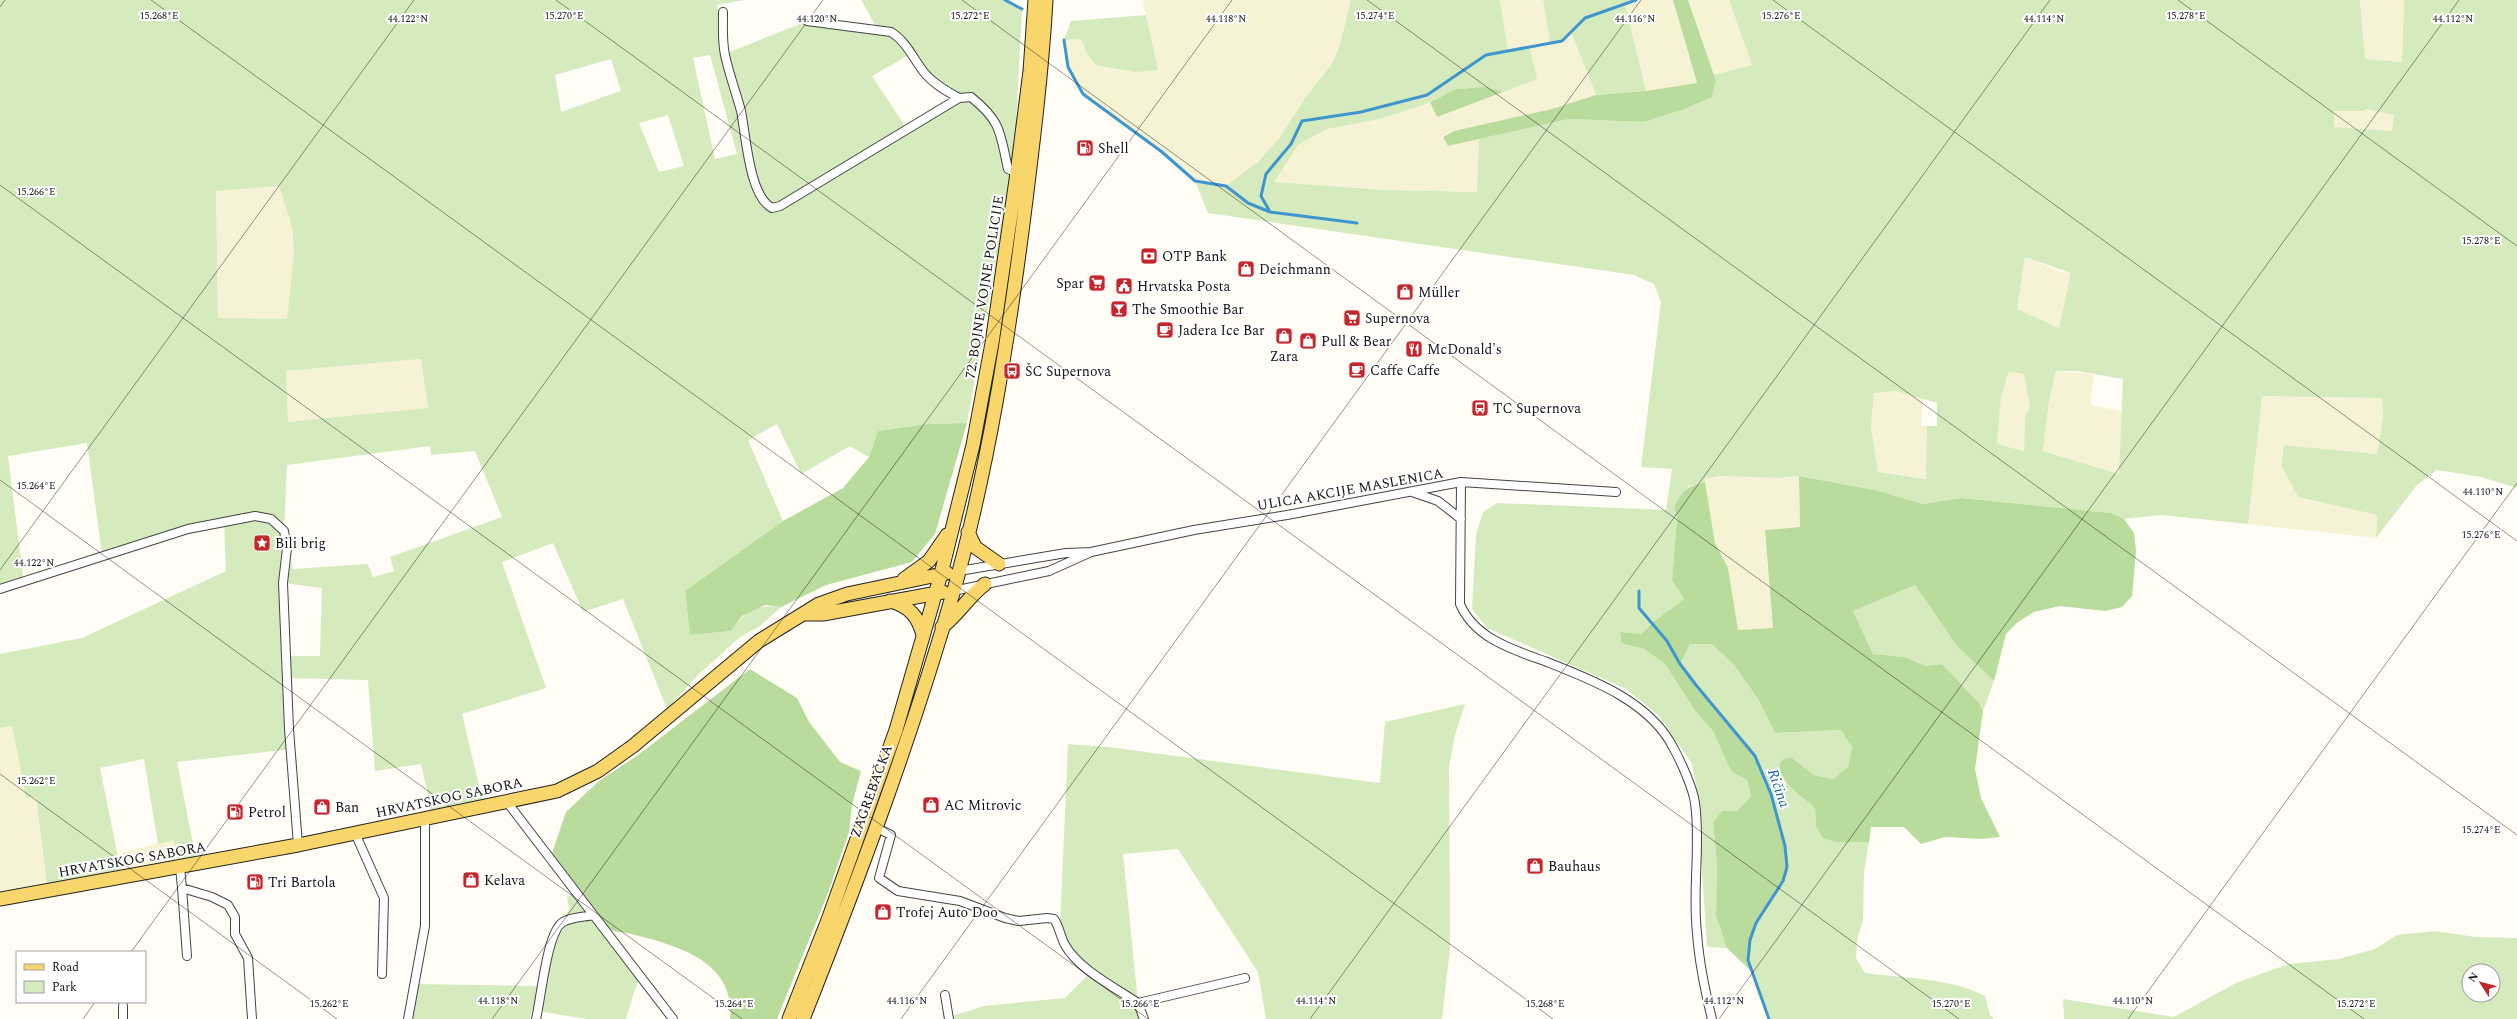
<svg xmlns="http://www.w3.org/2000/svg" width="2517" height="1019" viewBox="0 0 2517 1019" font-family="Spectral,serif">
<rect width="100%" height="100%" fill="#fffdf5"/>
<path fill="#f6f3d4" d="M 1143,0 L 1351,0 L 1339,48 L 1333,62 L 1303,101 L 1280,137 L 1259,161 L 1226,186 L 1195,181 L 1162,152 L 1083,94 L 1068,67 L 1064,40 L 1081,39 L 1087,54 L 1157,70 Z
M 1500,0 L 1543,0 L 1550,43 L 1562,41 L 1571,32 L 1596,95 L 1552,109 L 1454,131 L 1443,136 L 1448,146 L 1479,139 L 1478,192 L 1385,190 L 1273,182 L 1298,145 L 1327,128 L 1380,119 L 1430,102 L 1437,117 L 1508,51 Z
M 1636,0 L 1673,0 L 1697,83 L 1646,91 L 1625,4 Z
M 1688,0 L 1729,0 L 1752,65 L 1714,75 Z
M 2360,0 L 2404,0 L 2402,62 L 2365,59 Z
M 2365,109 L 2394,115 L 2393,131 L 2334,127 L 2334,111 L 2365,111 Z
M 279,185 L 292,227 L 294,252 L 287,319 L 218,318 L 216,190 Z
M 2025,257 L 2061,272 L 2071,273 L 2059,328 L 2017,309 Z
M 421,359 L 428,409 L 288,422 L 286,371 Z
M 2009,371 L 2024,373 L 2030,407 L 2025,416 L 2024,451 L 1997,444 L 2001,397 Z
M 2056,371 L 2094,374 L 2090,405 L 2122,411 L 2119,474 L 2043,451 L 2049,401 Z
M 1897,391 L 1923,399 L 1921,425 L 1927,426 L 1927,479 L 1878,472 L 1871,426 L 1874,392 Z
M 2261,396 L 2382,398 L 2383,417 L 2377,454 L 2284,445 L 2281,463 L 2298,497 L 2377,515 L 2376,538 L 2248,524 Z
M 1720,476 L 1779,478 L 1799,476 L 1800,527 L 1765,530 L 1773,628 L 1738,630 L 1728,568 L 1715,543 L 1704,479 Z
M 12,726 L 26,797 L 36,797 L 48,891 L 0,899 L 0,728 Z
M 174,839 L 180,867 L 122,877 L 118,854 Z"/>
<path fill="#d5ebbd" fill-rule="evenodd" d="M 0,0 L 744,0 L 717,5 L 725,54 L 807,21 L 877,28 L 861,0 L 1005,0 L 1022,9 L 1015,142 L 997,257 L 967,423 L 927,424 L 878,431 L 869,457 L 850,446 L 801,474 L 777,424 L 748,440 L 783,521 L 685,591 L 690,635 L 731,631 C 745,611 756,604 781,607 L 760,626 L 740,637 L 699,674 L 667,709 L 623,599 L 583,612 L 553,543 L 502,562 L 546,688 L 462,714 L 484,807 L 433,817 L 421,764 L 375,771 L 368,680 L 287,678 L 291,749 L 177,762 L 197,864 L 180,867 L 174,840 L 158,844 L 144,759 L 100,768 L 122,877 L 48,891 L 36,797 L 26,798 L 12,726 L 0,728 L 0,654 L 82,638 L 226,571 L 224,522 L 102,555 L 87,443 L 8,456 L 24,584 L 0,591 ZM 911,54 L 924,73 L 958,98 L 907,129 L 872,76 ZM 710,55 L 737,154 L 715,159 L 693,58 ZM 611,59 L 621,91 L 561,112 L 555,75 ZM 668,115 L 684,166 L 659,172 L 639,123 ZM 279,186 L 292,227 L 294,252 L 287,319 L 218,318 L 216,191 ZM 421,359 L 428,408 L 288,422 L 286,371 ZM 430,446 L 431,455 L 475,451 L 502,517 L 390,557 L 394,571 L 373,577 L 368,564 L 293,569 L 284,531 L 287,465 ZM 284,583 L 322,588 L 320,656 L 288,656 Z
M 1351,0 L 1500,0 L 1508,51 L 1530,48 L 1537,79 L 1503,92 L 1487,87 L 1456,89 L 1423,105 L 1380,119 L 1327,129 L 1298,145 L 1274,182 L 1385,190 L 1477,192 L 1479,139 L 1569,119 L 1644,122 L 1685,109 L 1712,97 L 1716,81 L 1714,75 L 1752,65 L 1729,0 L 2360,0 L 2365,59 L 2402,62 L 2404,0 L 2517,0 L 2517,488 L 2481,477 L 2437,470 L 2417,485 L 2376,538 L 2377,515 L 2298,497 L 2281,465 L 2284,445 L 2377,454 L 2383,417 L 2382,398 L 2262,396 L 2248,524 L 2161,515 L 2124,519 L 2111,513 L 1961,498 L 1923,504 L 1875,490 L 1799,476 L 1779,478 L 1720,476 L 1704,479 L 1705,482 L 1689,486 L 1674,507 L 1677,518 L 1672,580 L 1684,599 L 1653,622 L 1641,634 L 1620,632 L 1621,643 L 1644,649 L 1665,664 L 1696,712 L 1713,731 L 1731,770 L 1747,780 L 1751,796 L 1737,811 L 1722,811 L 1713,822 L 1717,864 L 1716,916 L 1727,948 L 1707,947 L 1697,791 L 1692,764 L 1659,716 L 1626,689 L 1487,628 L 1472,609 L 1476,535 L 1483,512 L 1497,503 L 1666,510 L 1672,469 L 1641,467 L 1661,302 L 1654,284 L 1634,275 L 1208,213 L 1195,181 L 1226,186 L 1259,161 L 1280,137 L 1303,101 L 1333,62 L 1339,48 ZM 2366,109 L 2394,115 L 2392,131 L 2334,127 L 2334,111 L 2365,111 ZM 2025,257 L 2071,273 L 2059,328 L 2017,309 ZM 2009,371 L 2024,374 L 2030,407 L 2025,416 L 2024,451 L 1997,444 L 2001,397 ZM 2056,371 L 2077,371 L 2123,379 L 2119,474 L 2043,451 L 2049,401 ZM 1896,391 L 1937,403 L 1937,426 L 1927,426 L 1926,479 L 1878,472 L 1871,426 L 1874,393 Z
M 1543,0 L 1636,0 L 1625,4 L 1646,91 L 1596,95 L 1571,32 L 1562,41 L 1550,43 Z
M 1146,15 L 1158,70 L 1135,72 L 1096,65 L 1087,54 L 1081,39 L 1064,40 L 1071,21 Z
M 1915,585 L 1957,646 L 1994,681 L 1983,711 L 1979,703 L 1942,664 L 1926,666 L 1905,657 L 1873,654 L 1853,611 Z
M 1690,644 L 1712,644 L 1734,665 L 1758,699 L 1775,733 L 1841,730 L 1852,747 L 1848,767 L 1833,779 L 1814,775 L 1791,757 L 1790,787 L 1815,808 L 1816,826 L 1836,842 L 1869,842 L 1864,872 L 1863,920 L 1857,940 L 1856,958 L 1865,973 C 1904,978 1950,978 1985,996 L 1990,1015 L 1994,1019 L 1771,1019 L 1748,960 L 1750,940 L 1756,923 L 1783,881 L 1787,867 L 1785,846 L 1771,794 L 1755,756 L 1680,664 Z
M 1465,704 L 1455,735 L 1449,767 L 1450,948 L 1442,1019 L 1266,1019 L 1258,972 L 1178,849 L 1123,854 L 1138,1003 L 1144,1019 L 949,1019 L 949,1017 L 984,1006 L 1065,998 L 1091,972 L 1065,945 L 1060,927 L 1068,744 L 1108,747 L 1380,783 L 1385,722 Z
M 576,893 L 641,977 L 635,989 L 626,1019 L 587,1019 L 532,1010 L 530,1019 L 408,1019 L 414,984 L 542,986 L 551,943 L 569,909 L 567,897 Z
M 2435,931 L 2475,937 L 2517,938 L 2517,1019 L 2064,1019 L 2063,999 L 2174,1017 L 2236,983 L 2289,964 L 2339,959 L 2375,949 L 2397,935 ZM 2469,971 L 2493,971 L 2493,995 L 2469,995 Z"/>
<path fill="#b9dc9c" d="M 1673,0 L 1688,0 L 1716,81 L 1712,97 L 1685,109 L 1644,122 L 1569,119 L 1448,146 L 1443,137 L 1454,131 L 1552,109 L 1596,95 L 1646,91 L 1697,83 Z
M 1487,87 L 1503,92 L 1437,117 L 1430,102 L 1456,89 Z
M 967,423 L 935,534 L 912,562 L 826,585 L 781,607 L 765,605 L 742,616 L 731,631 L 690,635 L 685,591 L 783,521 L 843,488 L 869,457 L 878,431 L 927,424 Z
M 1799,476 L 1875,490 L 1923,504 L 1961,498 L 2111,513 L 2124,519 L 2134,533 L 2136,551 L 2132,596 L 2122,607 L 2105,611 L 2060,606 L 2034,612 L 2018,622 L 2006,634 L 1994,681 L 1957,646 L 1915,585 L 1853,611 L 1873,654 L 1905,657 L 1926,666 L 1942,664 L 1979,703 L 1983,711 L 1975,769 L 1981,798 L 2000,837 L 1981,839 L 1945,837 L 1921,844 L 1904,827 L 1871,827 L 1869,842 L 1836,842 L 1823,838 L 1816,826 L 1815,808 L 1790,787 L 1779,770 L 1781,761 L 1791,757 L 1814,775 L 1833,779 L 1848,767 L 1852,747 L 1841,730 L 1775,733 L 1758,699 L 1734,665 L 1712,644 L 1690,644 L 1680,665 L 1755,756 L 1771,794 L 1785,846 L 1787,867 L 1783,881 L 1756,923 L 1750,940 L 1748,960 L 1753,973 L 1727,948 L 1716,916 L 1717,864 L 1713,822 L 1722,811 L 1737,811 L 1751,796 L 1747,780 L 1731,771 L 1713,731 L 1696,712 L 1665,664 L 1644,649 L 1621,643 L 1620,632 L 1641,634 L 1653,622 L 1684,599 L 1672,580 L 1677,518 L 1674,507 C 1684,489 1686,487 1705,482 L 1715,543 L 1728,568 L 1738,630 L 1773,628 L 1765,530 L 1800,527 Z
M 750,669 L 797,698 L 809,722 L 840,762 L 861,771 L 852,805 L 849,832 L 828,893 L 777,1019 L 730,1019 C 736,961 676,945 631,934 C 623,932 607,931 602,926 C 585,911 564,878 550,859 L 566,812 L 599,781 L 638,755 Z"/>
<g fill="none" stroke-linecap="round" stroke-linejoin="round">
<path stroke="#3f96cf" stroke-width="3" d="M 1005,0 L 1022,9
M 1064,40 L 1068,67 L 1083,94 L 1162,152 L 1195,181 L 1226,186 L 1248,203 L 1270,212 L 1357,223
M 1270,212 L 1261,196 L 1266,174 L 1291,144 L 1302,121 L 1361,112 L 1427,95 L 1486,55 L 1562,41 L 1585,18 L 1636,0
M 1639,591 L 1639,608 L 1667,641 L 1680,664 L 1696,685 L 1755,756 L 1771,794 L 1785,846 L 1787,867 L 1783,881 L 1756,923 L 1750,940 L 1748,960 L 1769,1019"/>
<g stroke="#444" stroke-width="10">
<path id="minor" d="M 723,12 C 723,26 722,41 725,55 C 729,74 736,92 741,111 C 746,135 749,196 772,208 L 780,206 L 959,98 L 971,97 C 1002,122 1000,133 1008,169 L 1017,173
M 807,21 L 891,32 C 906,41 913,58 923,71 C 932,83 946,91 959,98
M 1461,482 L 1460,604 C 1475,639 1514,650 1547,662 C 1593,680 1651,702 1674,749 C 1681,762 1693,788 1695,803 C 1701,845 1692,890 1697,933 C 1699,961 1705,991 1712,1019
M 1412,492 L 1438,501 L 1461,519
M 959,571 L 1066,553 L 1091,552 L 1194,530 L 1287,515 L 1461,482 L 1616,492
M 0,589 L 188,529 L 255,516 L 271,519 L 284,531 L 287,548 L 283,583 L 289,729 L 298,845
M 953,591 L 1049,571 L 1089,553
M 507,802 L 673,1019
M 875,827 L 891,835 L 879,878 L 898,891 L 960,901 L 1005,918 L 1019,921 L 1047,918 L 1054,919 C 1060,928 1060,936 1065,945 C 1078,969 1116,988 1138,1003
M 355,833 L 384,898 L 382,974
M 180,867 L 182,888 L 212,897 L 228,905 L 235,917 L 235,934 L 248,958 L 252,1019
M 182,888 L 187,956
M 945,995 L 949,1019
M 1138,1003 L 1245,978
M 1138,1003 L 1144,1019
M 123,1019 L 123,1006
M 408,1019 L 425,926 L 425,818
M 536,1019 C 541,999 547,931 563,922 C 571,917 584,917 593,915"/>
</g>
<g stroke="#222" stroke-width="15">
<path id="primary" d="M 968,532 L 975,547 L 999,564
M 904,579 L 929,561 L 947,535
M 890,601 C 909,606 918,616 923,635
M 805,614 L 823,614 L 943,592
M 942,627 C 958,615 968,597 985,584
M 0,899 L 298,845 L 557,791 L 598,771 L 633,746 L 759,641 L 819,604 L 847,594 L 947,573
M 789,1019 L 828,920 L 896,730 L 941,574 L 973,445 L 992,343 L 1017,173 L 1030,71 L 1035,0
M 803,1019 C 859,878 912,736 954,590 C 988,468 1008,341 1024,216 C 1033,144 1042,72 1046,0"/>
</g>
<use href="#minor" stroke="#fff" stroke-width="8"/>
<use href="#primary" stroke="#f9d66b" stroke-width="13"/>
</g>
<path fill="none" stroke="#111" stroke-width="1" stroke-opacity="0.45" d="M 151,0 L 1553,1019M 556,0 L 1959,1019M 962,0 L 2364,1019M 1367,0 L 2517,835M 1773,0 L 2517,541M 2178,0 L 2517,246M 0,7 L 5,0M 0,185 L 1148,1019M 0,480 L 742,1019M 0,570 L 414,0M 0,774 L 337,1019M 131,952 L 823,0M 83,1019 L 95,1002M 492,1019 L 1232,0M 901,1019 L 1641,0M 1310,1019 L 2050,0M 1719,1019 L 2459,0M 2128,1019 L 2517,483"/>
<defs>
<g id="fuel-square" transform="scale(0.9)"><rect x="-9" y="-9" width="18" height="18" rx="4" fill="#c4262e" stroke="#fff"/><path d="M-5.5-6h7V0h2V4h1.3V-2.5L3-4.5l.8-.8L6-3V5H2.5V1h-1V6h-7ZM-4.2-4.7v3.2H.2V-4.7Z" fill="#fff"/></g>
<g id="bank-square" transform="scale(0.9)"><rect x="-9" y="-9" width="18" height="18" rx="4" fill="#c4262e" stroke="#fff"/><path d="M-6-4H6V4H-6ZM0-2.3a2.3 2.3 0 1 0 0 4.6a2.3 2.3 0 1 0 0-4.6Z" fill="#fff"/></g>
<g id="shop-square" transform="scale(0.9)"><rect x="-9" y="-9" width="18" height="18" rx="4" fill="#c4262e" stroke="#fff"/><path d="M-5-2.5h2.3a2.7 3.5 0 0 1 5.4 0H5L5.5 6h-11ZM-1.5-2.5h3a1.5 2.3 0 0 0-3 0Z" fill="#fff"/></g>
<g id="supermarket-square" transform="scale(0.9)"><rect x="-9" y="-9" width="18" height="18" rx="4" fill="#c4262e" stroke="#fff"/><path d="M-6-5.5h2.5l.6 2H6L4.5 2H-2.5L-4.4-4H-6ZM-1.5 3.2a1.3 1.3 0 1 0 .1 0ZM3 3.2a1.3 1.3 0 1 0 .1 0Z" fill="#fff"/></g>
<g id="civic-square" transform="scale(0.9)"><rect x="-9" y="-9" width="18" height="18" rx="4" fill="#c4262e" stroke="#fff"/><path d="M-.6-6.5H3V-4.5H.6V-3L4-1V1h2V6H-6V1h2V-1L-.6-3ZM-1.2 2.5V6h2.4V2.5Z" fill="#fff"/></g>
<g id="bar-square" transform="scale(0.9)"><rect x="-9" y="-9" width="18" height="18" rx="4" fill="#c4262e" stroke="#fff"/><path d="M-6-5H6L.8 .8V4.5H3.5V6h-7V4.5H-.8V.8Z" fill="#fff"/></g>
<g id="cafe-square" transform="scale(0.9)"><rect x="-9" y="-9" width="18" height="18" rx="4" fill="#c4262e" stroke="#fff"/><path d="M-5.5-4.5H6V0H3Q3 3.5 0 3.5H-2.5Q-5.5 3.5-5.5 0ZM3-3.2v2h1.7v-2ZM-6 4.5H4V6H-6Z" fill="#fff"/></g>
<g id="restaurant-square" transform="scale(0.9)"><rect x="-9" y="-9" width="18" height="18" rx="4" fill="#c4262e" stroke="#fff"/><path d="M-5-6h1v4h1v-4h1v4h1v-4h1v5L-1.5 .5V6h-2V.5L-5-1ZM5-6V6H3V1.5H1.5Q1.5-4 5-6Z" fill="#fff"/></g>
<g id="bus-square" transform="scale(0.9)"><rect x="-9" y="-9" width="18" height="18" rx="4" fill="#c4262e" stroke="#fff"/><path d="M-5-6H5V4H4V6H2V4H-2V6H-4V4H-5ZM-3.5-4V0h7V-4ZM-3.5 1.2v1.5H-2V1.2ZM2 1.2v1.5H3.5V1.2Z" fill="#fff"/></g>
<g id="sight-square" transform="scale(0.9)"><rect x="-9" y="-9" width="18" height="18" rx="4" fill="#c4262e" stroke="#fff"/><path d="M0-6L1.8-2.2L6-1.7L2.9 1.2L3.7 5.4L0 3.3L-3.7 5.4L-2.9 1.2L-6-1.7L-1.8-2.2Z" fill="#fff"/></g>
</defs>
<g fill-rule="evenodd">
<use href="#fuel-square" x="1085" y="148"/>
<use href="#bank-square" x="1149" y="256"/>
<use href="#shop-square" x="1246" y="269"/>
<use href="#supermarket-square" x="1097" y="283"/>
<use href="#civic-square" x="1124" y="286"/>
<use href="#shop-square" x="1405" y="292"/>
<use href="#bar-square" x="1119" y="309"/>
<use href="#supermarket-square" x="1352" y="318"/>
<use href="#cafe-square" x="1165" y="330"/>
<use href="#shop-square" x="1284" y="336"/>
<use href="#shop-square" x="1308" y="341"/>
<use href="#restaurant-square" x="1414" y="349"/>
<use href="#cafe-square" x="1357" y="370"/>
<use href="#bus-square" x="1012" y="371"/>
<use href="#bus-square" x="1480" y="408"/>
<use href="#sight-square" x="262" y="543"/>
<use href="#shop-square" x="931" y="805"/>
<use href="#shop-square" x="322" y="807"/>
<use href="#fuel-square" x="235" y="812"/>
<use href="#shop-square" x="1535" y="866"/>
<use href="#shop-square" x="471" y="880"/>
<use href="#fuel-square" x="255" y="882"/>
<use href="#shop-square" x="883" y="912"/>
</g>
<g text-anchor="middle" stroke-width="4" stroke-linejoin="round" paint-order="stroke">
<g font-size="14" fill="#111" stroke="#fff" text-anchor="start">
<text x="1098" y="153">Shell</text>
<text x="1162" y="261">OTP Bank</text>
<text x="1259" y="274">Deichmann</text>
<text x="1084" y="288" text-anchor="end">Spar</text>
<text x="1137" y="291">Hrvatska Posta</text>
<text x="1418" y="297">Müller</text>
<text x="1132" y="314">The Smoothie Bar</text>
<text x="1365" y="323">Supernova</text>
<text x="1178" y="335">Jadera Ice Bar</text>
<text x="1321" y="346">Pull &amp; Bear</text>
<text x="1427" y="354">McDonald's</text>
<text x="1284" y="361" text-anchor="middle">Zara</text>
<text x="1370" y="375">Caffe Caffe</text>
<text x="1025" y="376">ŠC Supernova</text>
<text x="1493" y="413">TC Supernova</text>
<text x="275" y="548">Bili brig</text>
<text x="944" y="810">AC Mitrovic</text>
<text x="335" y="812">Ban</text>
<text x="248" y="817">Petrol</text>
<text x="1548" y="871">Bauhaus</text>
<text x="484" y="885">Kelava</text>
<text x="268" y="887">Tri Bartola</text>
<text x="896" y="917">Trofej Auto Doo</text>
</g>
<g font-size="14" fill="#111" stroke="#fff">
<text transform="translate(984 287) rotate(-81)" y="5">72. BOJNE VOJNE POLICIJE</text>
<text transform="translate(1350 489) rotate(-10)" y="5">ULICA AKCIJE MASLENICA</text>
<text transform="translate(871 791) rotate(-70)" y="5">ZAGREBAČKA</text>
<text transform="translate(449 797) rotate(-12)" y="5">HRVATSKOG SABORA</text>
<text transform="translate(132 859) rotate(-10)" y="5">HRVATSKOG SABORA</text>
</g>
<g font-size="15" font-style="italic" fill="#1768a6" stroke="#fff">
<text transform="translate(1779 788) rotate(71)" y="5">Ričina</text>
</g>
</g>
<g font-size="10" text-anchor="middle" fill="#111" stroke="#fff" stroke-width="4" stroke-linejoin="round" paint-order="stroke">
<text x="159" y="19">15.268°E</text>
<text x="564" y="19">15.270°E</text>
<text x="970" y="19">15.272°E</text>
<text x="1375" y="19">15.274°E</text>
<text x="1781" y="19">15.276°E</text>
<text x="2186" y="19">15.278°E</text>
<text x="408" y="22">44.122°N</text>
<text x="817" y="22">44.120°N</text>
<text x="1226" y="22">44.118°N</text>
<text x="1635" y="22">44.116°N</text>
<text x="2044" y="22">44.114°N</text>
<text x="2453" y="22">44.112°N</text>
<text x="36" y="195">15.266°E</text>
<text x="2481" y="244">15.278°E</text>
<text x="36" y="489">15.264°E</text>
<text x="2483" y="495">44.110°N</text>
<text x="2481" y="538">15.276°E</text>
<text x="34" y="566">44.122°N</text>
<text x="36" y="784">15.262°E</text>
<text x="2481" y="833">15.274°E</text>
<text x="498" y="1004">44.118°N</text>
<text x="907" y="1004">44.116°N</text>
<text x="1316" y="1004">44.114°N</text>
<text x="1724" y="1004">44.112°N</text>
<text x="2133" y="1004">44.110°N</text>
<text x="329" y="1007">15.262°E</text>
<text x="734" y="1007">15.264°E</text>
<text x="1140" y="1007">15.266°E</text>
<text x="1545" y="1007">15.268°E</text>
<text x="1951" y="1007">15.270°E</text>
<text x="2356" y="1007">15.272°E</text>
</g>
<rect x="16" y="951" width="130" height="52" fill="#ffffff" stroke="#a0a0a0"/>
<rect x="24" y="964" width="20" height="6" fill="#f9d66b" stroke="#a0a0a0"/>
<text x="52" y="971" font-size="12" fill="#111111">Road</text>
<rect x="24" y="981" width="20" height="12" fill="#d5ebbd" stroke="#a0a0a0"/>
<text x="52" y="991" font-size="12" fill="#111111">Park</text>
<g transform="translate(2481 983) rotate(306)"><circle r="19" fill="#ffffff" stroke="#a0a0a0"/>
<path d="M0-3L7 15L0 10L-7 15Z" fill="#c4262e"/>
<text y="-6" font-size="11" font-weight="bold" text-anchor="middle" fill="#111111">N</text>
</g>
</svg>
